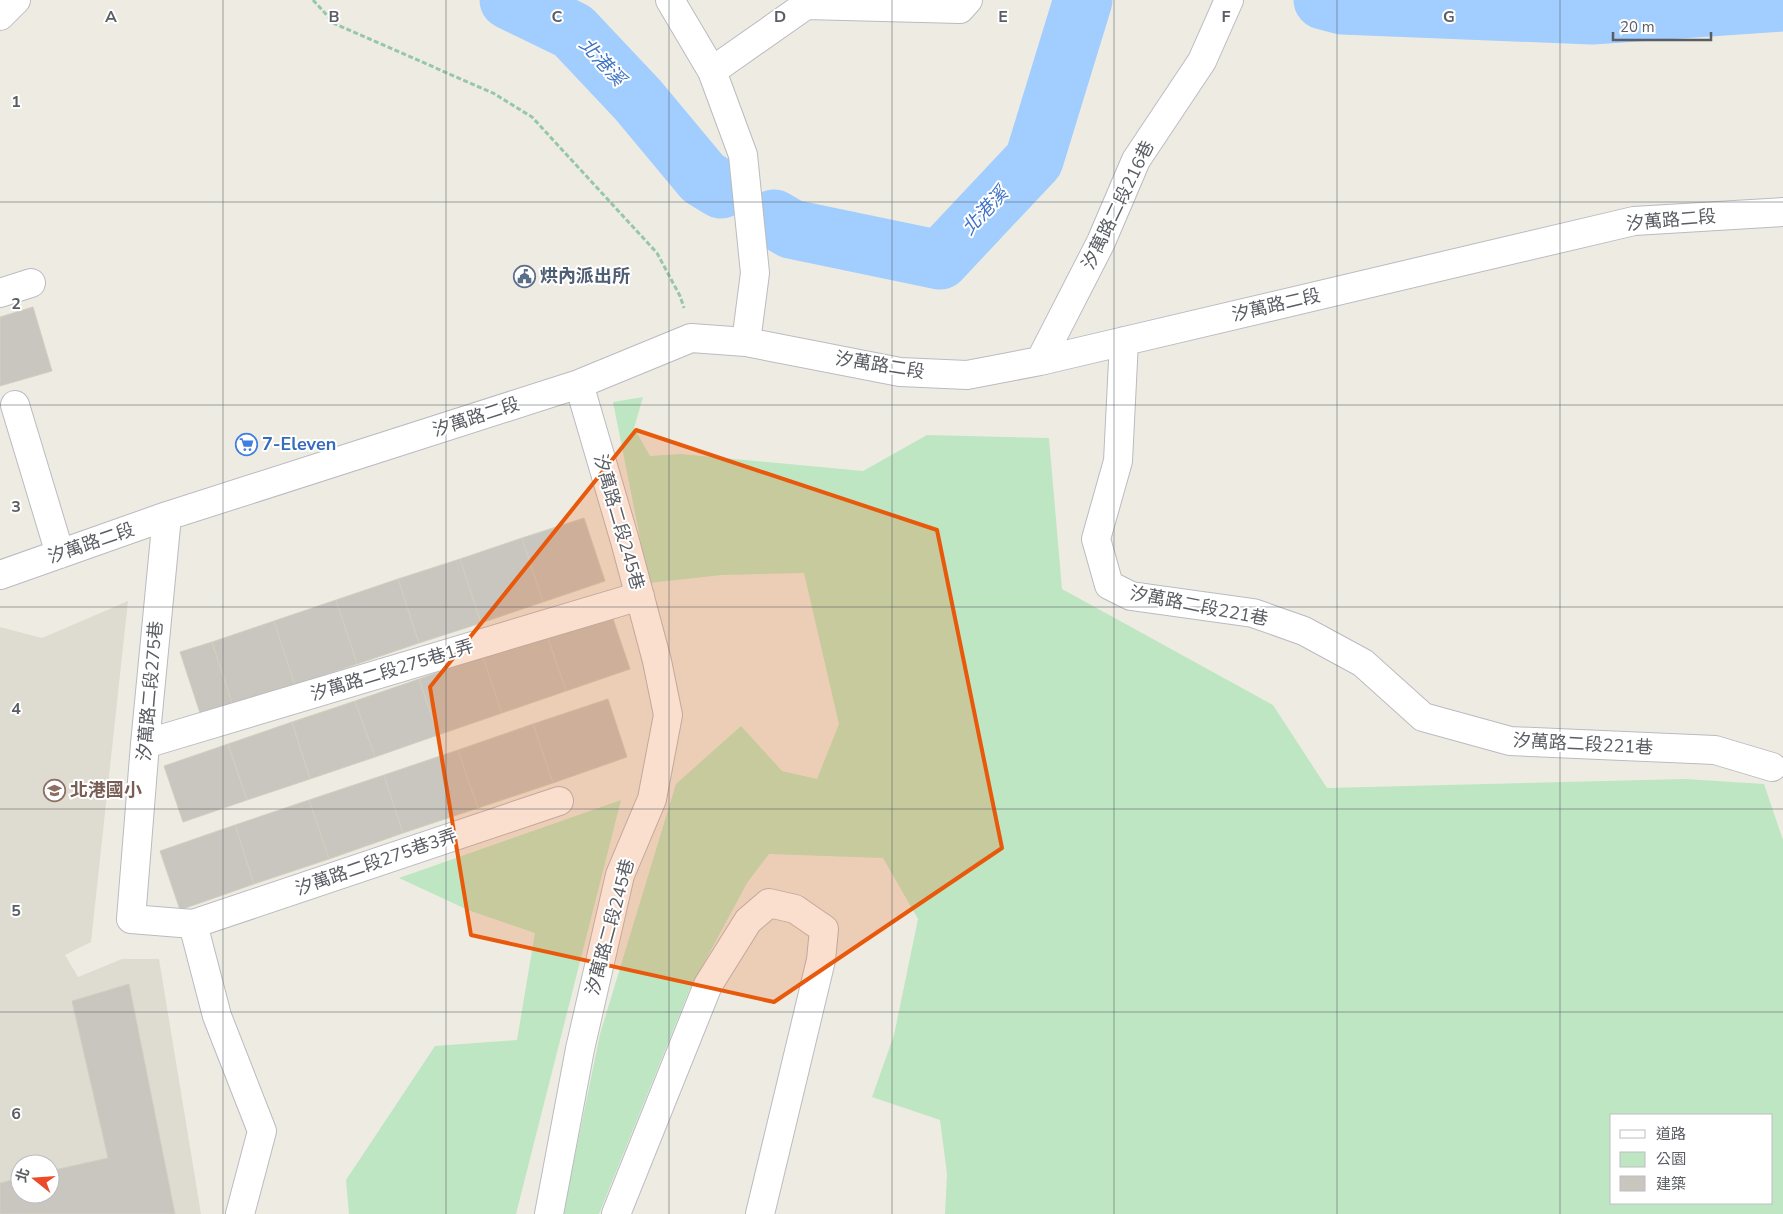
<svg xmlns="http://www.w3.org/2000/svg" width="1783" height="1214" font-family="'Nunito Sans','Noto Sans TC',sans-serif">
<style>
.education{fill:#dedbd0;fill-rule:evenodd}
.green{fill:#bee6c2;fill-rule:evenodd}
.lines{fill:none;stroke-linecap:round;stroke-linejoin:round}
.river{stroke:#a1cdff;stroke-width:59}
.building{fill:#c8c6bf;stroke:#d2cec0}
.minor-casing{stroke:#babbc1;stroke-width:30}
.path{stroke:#96c7a9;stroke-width:3;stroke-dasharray:5 2.5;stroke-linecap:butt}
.minor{stroke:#fff;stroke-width:28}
.marked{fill:#e8590c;fill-opacity:0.2;stroke:#e8590c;stroke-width:4;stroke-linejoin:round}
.grid{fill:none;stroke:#5a5d63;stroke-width:1;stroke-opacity:0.55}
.labels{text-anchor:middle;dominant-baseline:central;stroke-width:4;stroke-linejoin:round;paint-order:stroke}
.street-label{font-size:18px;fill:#5a5d63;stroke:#fff}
.service-label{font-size:18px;font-weight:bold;fill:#4e5e75;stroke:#fff;text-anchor:start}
.shop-label{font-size:18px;font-weight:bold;fill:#366cbe;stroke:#fff;text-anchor:start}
.education-label{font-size:18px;font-weight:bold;fill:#785e54;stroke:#fff;text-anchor:start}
.water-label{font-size:19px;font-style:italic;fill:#4174c5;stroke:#fff}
.grid-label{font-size:16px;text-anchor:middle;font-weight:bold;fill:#5a5d63;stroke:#fff;stroke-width:4;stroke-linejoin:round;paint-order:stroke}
</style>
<rect width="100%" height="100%" fill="#eeece2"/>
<path class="education" d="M128,601L91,942L65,955L78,977L122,959H159L201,1214H0V627L42,638ZM20,1164H50V1194H20Z"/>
<path class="green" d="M643,397L634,428L650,456L681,454L863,471L927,435L1049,438L1062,589L1273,705L1327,788L1685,779L1764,784L1783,840V1214H945L947,1174L940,1120L872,1097L894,1035L918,919L883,858L769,854L747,883L689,991L599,1214H563L600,1034L676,784L741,726L782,771L817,779L839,724L804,573L722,575L649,583L613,402ZM1612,1115H1772V1203H1612Z
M621,800L516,1214H349L346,1180L435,1046L517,1040L535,933L468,910L399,878Z"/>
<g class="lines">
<path class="river" d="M509,0L573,31L638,100L703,178L721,189
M1323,0L1342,5L1592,15L1783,2
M774,219L791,229L940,260L1034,160L1083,0"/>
</g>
<path class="building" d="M33,307L52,371L0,386V317Z
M584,518L605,581L543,602L522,538Z
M522,538L543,602L481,623L460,559Z
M460,559L481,623L419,643L398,579Z
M398,579L419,643L357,664L336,600Z
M336,600L357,664L295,685L274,621Z
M611,613L630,669L566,691L547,635Z
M274,621L295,685L233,706L212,642Z
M547,635L566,691L502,713L483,657Z
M212,642L233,706L201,716L180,652Z
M483,657L502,713L438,735L419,679Z
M419,679L438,735L375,757L355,701Z
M608,699L627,757L553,783L533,724Z
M355,701L375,757L310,779L292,722Z
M292,722L310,779L247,800L228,744Z
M533,724L553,783L478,808L458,750Z
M228,744L247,800L183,822L164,766Z
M458,750L478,808L403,833L384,775Z
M384,775L403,833L329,859L309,800Z
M309,800L329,859L254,884L235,825Z
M235,825L254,884L180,910L160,851Z
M129,984L175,1214H0V1183L20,1178V1194H50V1171L108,1158L72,1001Z"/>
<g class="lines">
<defs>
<path id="minor" d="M670,0L712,71L743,155L755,273L746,342
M0,16L16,0
M712,71L806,5L960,9L968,0
M0,293L31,283
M1124,341L1118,461L1096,539L1109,585L1131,596L1253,613L1304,631L1363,663L1423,717L1510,741L1715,750L1772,767
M1040,361L1101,242L1136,160L1202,61L1229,0
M15,405L60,554
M167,516L145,744L131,919L193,924L217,1016L262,1131L240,1214
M0,575L167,516L579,384L691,338L746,342L900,372L967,375L1040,361L1634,221L1783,212
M145,744L640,596
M193,924L559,801
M549,1214L580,1049L620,875L652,799L668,715L657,661L625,541L579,384
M616,1214L708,985L748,921L769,903L795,909L824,929L821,960L760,1214"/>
</defs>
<use href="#minor" class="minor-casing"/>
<path class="path" d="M313,0L335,24L493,93L532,117L657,253L680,296L684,308"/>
<use href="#minor" class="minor"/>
</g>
<path class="marked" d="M636,430L937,530L1002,848L774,1002L471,935L430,687Z"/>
<path class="grid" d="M223,0V1214M446,0V1214M669,0V1214M892,0V1214M1114,0V1214M1337,0V1214M1560,0V1214M0,202H1783M0,405H1783M0,607H1783M0,809H1783M0,1012H1783"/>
<defs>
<symbol id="civic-ring" viewBox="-11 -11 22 22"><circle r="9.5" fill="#fff" stroke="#5c6f8a" stroke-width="1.5"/><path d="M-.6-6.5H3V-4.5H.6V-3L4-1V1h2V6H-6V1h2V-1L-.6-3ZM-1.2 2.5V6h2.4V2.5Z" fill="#5c6f8a"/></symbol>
<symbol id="supermarket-ring" viewBox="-11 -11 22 22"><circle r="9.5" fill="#fff" stroke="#3f7fe0" stroke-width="1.5"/><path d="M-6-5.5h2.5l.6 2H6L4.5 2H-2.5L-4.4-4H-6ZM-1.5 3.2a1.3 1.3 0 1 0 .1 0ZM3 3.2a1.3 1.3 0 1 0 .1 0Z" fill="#3f7fe0"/></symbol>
<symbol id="school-ring" viewBox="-11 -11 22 22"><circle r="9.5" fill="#fff" stroke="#8d6e63" stroke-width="1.5"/><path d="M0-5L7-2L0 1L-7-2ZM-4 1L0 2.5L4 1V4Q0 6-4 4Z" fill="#8d6e63"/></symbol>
</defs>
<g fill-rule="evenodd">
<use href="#civic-ring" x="512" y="264" width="25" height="25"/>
<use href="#supermarket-ring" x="234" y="432" width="25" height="25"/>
<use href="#school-ring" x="42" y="778" width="25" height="25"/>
</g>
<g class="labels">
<g class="street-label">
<text transform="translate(1118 205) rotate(-64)">汐萬路二段216巷</text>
<text transform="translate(1671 220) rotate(-5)">汐萬路二段</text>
<text transform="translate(1276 305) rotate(-13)">汐萬路二段</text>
<text transform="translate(880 365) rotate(9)">汐萬路二段</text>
<text transform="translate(476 417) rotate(-18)">汐萬路二段</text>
<text transform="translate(619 522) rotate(74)">汐萬路二段245巷</text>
<text transform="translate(91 543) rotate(-19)">汐萬路二段</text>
<text transform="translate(1199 606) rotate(11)">汐萬路二段221巷</text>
<text transform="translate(392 670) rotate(-17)">汐萬路二段275巷1弄</text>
<text transform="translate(150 691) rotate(-85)">汐萬路二段275巷</text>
<text transform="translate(1583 744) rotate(3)">汐萬路二段221巷</text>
<text transform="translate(376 862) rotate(-19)">汐萬路二段275巷3弄</text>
<text transform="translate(610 927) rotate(-75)">汐萬路二段245巷</text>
</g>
<g class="service-label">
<text x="540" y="276">烘內派出所</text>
</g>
<g class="shop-label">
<text x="262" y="444">7-Eleven</text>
</g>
<g class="education-label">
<text x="70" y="790">北港國小</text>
</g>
<g class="water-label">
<text transform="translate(602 62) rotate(47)">北港溪</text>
<text transform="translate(985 211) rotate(-47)">北港溪</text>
</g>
</g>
<g class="grid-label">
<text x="111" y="22">A</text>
<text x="334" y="22">B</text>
<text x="557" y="22">C</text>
<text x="780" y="22">D</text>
<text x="1003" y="22">E</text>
<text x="1226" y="22">F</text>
<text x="1449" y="22">G</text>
<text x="16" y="107">1</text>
<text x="16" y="309">2</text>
<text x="16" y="512">3</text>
<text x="16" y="714">4</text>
<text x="16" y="916">5</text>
<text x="16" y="1119">6</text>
</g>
<rect x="1610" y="1114" width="162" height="90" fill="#ffffff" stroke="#bdbec1"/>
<rect x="1620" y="1130" width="25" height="8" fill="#ffffff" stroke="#bdbec1"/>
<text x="1656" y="1139" font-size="15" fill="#5a5d63">道路</text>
<rect x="1620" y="1152" width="25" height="15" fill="#bee6c2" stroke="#bdbec1"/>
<text x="1656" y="1164" font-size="15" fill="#5a5d63">公園</text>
<rect x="1620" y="1176" width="25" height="15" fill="#c8c6bf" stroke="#bdbec1"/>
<text x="1656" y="1189" font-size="15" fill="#5a5d63">建築</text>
<g transform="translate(35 1179) rotate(287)"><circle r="24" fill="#ffffff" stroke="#bdbec1"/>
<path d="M0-4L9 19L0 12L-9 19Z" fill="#ec4b29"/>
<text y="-8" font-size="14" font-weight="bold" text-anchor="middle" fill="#5a5d63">北</text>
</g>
<path d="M1613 32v8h98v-8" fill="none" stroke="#5a5d63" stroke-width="2.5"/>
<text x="1620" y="32" font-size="15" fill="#5a5d63" stroke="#ffffff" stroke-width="4" paint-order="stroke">20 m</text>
</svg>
